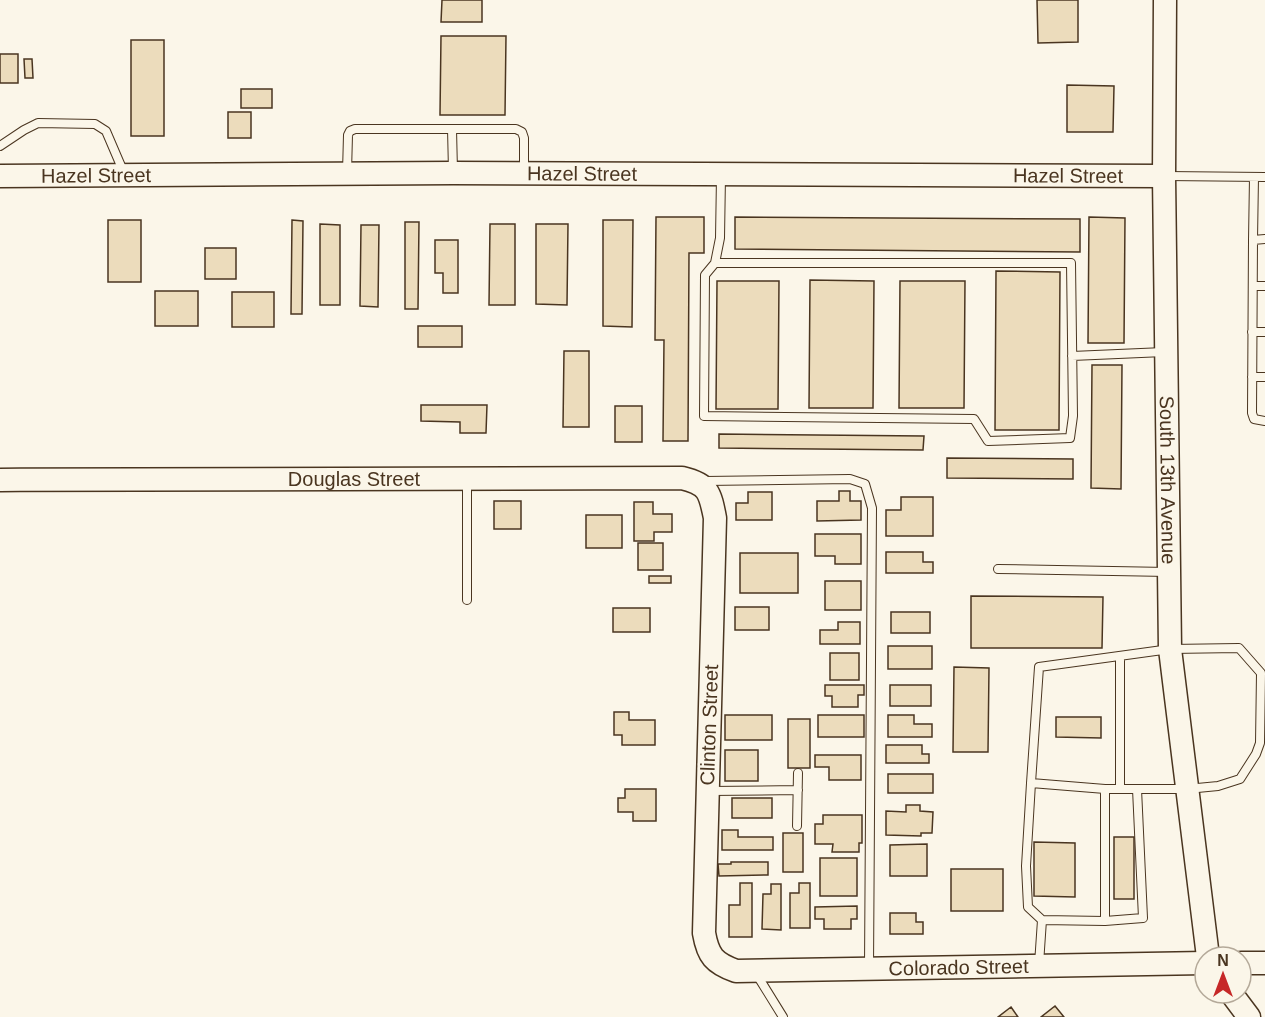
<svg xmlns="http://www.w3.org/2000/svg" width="1265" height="1017" font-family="Helvetica,sans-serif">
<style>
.building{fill:#ecdcbc;stroke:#4a3520;stroke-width:1.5}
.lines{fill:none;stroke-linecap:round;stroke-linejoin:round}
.lane-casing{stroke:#4a3520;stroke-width:10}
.secondary-casing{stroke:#4a3520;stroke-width:25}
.lane{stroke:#fbf6e9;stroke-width:8}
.secondary{stroke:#fbf6e9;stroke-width:22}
.labels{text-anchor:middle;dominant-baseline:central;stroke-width:4.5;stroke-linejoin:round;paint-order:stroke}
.street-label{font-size:20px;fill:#4a3520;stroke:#fbf6e9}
</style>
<rect width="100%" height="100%" fill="#fbf6e9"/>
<path class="building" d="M442,0H482V22H441Z
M1037,0H1078V42L1038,43Z
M441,36H506L505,115H440Z
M131,40H164V136H131Z
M0,54H18V83H0Z
M24,59H32L33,78H25Z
M1067,85L1114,86L1113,132H1067Z
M241,89H272V108H241Z
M228,112H251V138H228Z
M656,217H704V253H689L688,441H663L664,340H655Z
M735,217L1080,219V252L735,249Z
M1089,217L1125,218L1124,343H1088Z
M108,220H141V282H108Z
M292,220L303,221L302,314H291Z
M603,220H633L632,327L603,326Z
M405,222H419L418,309H405Z
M320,224L340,225V305H320Z
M490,224H515V305H489Z
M536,224H568L567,305L536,304Z
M361,225H379L378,307L360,306Z
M435,240H458V293H443V273H435Z
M205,248H236V279H205Z
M996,271L1060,272L1059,430H995Z
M810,280L874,281L873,408H809Z
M717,281H779L778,409H716Z
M900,281H965L964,408H899Z
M155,291H198V326H155Z
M232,292H274V327H232Z
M418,326H462V347H418Z
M564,351H589V427H563Z
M1092,365H1122L1121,489L1091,488Z
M421,405H487L486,433H460V422L421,421Z
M615,406H642V442H615Z
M719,434L924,436L923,450L719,448Z
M947,458L1073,459V479L947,478Z
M839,491H850V501H861V520L817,521V501H839Z
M748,492H772V520H736V503H748Z
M901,497H933V536H886V510H901Z
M494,501H521V529H494Z
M634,502H653V514H672V532H654V541H634Z
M586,515H622V548H586Z
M815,534H861V564H835V556H815Z
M638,543H663V570H638Z
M886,552H923V562H933V573H886Z
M740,553H798V593H740Z
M649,576H671V583H649Z
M825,581H861V610H825Z
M971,596L1103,597L1102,648H971Z
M735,607H769V630H735Z
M613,608H650V632H613Z
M891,612H930V633H891Z
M838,622H860V644H820V630H838Z
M888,646H932V669H888Z
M830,653H859V680H830Z
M954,667L989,668L988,752H953Z
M825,685H864V695H858V707H832V696H825Z
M890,685H931V706H890Z
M614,712H629V720H655V745H622V735H614Z
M725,715H772V740H725Z
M818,715H864V737H818Z
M888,715H914V724H932V737H888Z
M1056,717H1101V738L1056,737Z
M788,719H810V768H788Z
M886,745H922V754H929V763H886Z
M725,750H758V781H725Z
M815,755H861V780H829V767H815Z
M888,774H933V793H888Z
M625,789H656V821H633V812H618V798H625Z
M732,798H772V818H732Z
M906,805H920V811L933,812L932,833H921V836L886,835V811L906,812Z
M823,815H862V843H859V852H832L833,844H815V824H823Z
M722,830H738V837H773V850H722Z
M783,833H803V872H783Z
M1114,837H1134V899H1114Z
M1034,842L1075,843V897L1034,896Z
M927,844V876H890V845Z
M820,858H857V896H820Z
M731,862H768V875L719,876L718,864H731Z
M951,869H1003V911H951Z
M740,883H752V937H729V905H740Z
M799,883H810V928H790V893H799Z
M771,884H781V930L762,929L763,894H771Z
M857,906V919H851V929H824V919H815V907Z
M890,913H916V922H923V934H890Z
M1055,1006L1064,1017H1041Z
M1011,1007L1018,1017H998Z"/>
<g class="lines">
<defs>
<path id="lane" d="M452,129H516L522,132L524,138V171
M0,146L24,130L38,123L95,124L106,131L124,173
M347,172L348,135L350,131L355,129H452L453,171
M1166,176L1265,177
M1254,177L1253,240L1265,239
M1253,240L1252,413L1254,419L1265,421
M715,263H1071L1073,416L1070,438L988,441L974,419L704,416L705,275L715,263L720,238L721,176
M1253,286H1265
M1252,332H1265
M1072,356L1164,352
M1252,377H1265
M705,481L850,479L865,484L872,508L869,967
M998,569L1168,572
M467,600V481
M1120,656V789
M1031,783L1039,667L1170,649L1239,648L1261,673L1260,743L1256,754L1240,779L1218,786L1187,789H1105V921L1042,920L1039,964
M709,791L798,790
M797,826L798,773
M1042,920L1028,907L1026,866L1031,783L1105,789
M1105,921L1143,918L1137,789
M757,975L783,1017"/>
<g id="secondary">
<path id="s1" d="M1165,0L1164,176L1170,649L1208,957"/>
<path id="s2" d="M0,176L453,173L1164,176"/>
<path id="s3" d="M0,480C227,478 454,480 682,478C708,484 710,492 715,518L704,933C708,956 714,963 736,971L1205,963"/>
<path d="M1241,963H1265"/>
<path d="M1231,993L1249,1017"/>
</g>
</defs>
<use href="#lane" class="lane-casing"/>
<use href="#secondary" class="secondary-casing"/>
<use href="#lane" class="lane"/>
<use href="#secondary" class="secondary"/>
</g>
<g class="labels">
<g class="street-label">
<text stroke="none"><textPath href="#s2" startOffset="582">Hazel Street</textPath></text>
<text stroke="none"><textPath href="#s2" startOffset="96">Hazel Street</textPath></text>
<text stroke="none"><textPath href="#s2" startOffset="1068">Hazel Street</textPath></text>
<text stroke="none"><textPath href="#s3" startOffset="354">Douglas Street</textPath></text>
<text stroke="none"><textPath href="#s1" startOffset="480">South 13th Avenue</textPath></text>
<text transform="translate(709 725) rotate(-88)">Clinton Street</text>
<text stroke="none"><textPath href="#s3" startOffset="1430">Colorado Street</textPath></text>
</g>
</g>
<g transform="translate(1223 975)"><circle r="28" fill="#fbf6e9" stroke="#b4a999" stroke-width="1.5"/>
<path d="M0-4.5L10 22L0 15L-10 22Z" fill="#c62828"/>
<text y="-9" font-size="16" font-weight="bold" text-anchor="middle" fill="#4a3520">N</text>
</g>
</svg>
